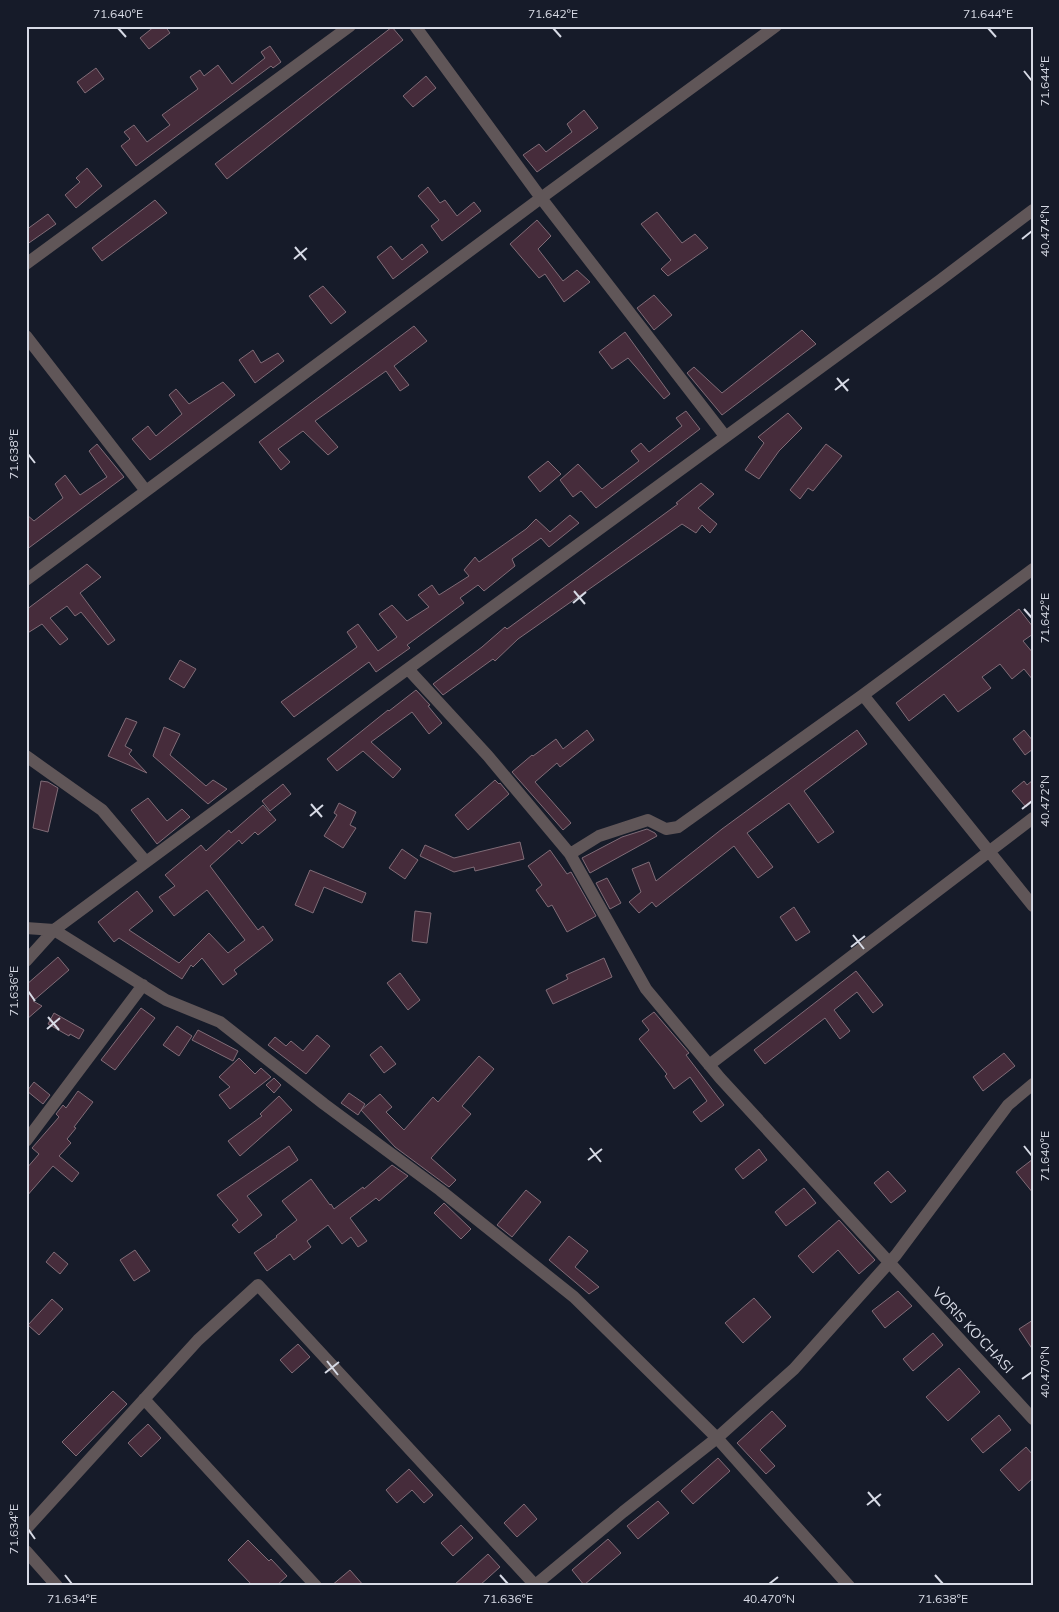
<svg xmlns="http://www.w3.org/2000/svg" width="1059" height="1612" font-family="Mulish,sans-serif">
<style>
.building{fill:#462c3b;stroke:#806c77}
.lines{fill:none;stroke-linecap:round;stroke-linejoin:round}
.minor{stroke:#605658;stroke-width:12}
.ticks{fill:none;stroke:#d7dae5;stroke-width:2}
.labels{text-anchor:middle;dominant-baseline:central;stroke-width:4.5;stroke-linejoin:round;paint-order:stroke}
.street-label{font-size:14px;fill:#d7dae5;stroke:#161b29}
.neatline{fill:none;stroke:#d7dae5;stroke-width:2}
.ticks-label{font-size:12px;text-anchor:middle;fill:#d7dae5}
</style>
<rect width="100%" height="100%" fill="#161b29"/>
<path class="building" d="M155,26H165L170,33L149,49L140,38Z
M392,27L403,40L227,179L215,164Z
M270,46L281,62L273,68L271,66L136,166L121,146L130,139L124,132L134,125L147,142L170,125L162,115L198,89L190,77L200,70L204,76L218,65L232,84L265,58L261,52Z
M96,68L104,79L85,93L77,82Z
M426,76L436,88L413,107L403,96Z
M584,110L598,128L537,172L523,155L539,144L546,152L572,132L567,124Z
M87,168L102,186L76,208L65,195L80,182L76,178Z
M428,187L440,203L445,200L457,216L474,202L481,211L442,241L431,226L439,220L418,196Z
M155,200L167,213L102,261L92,248Z
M657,212L682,243L695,234L708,248L668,276L661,269L671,260L641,224Z
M48,214L56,224L26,245V230Z
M537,220L551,236L538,249L563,281L577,270L590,282L564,302L545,274L539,278L510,244Z
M422,244L428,252L393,279L377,257L391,246L402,260Z
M323,286L346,312L331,324L309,296Z
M654,295L672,315L654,330L637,308Z
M414,326L427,341L394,366L409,385L400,391L386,371L315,421L338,447L328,455L303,431L278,449L290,462L281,470L259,442Z
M802,330L816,344L722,415L687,373L694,367L722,393Z
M625,332L670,394L664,399L628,358L612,369L599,352Z
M253,350L261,363L278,353L284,361L255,383L239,360Z
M223,382L235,395L150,460L132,439L148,426L156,436L182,414L169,395L176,389L189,404Z
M686,411L700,429L596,508L581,491L573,497L560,480L578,464L602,489L639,461L631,451L641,443L649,452L682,426L676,418Z
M788,413L802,428L779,451L759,479L745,470L764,443L758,437Z
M97,444L124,477L26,550V514L34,521L63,498L55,484L65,475L80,495L107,477L89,451Z
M826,444L842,456L813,491L808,488L800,499L790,490Z
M548,461L561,474L540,492L528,477Z
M701,483L714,494L698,508L717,524L710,533L702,525L696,533L682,524L518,639L495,661L493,659L443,695L433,684L482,647L505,627L507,629L678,504L676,503Z
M570,515L579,523L549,547L541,538L512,559L515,566L484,591L478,585L460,598L464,603L407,645L410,648L376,672L369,662L294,717L281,702L357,647L347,632L358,624L378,651L397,637L379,614L392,605L407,621L429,607L418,595L432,585L439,595L469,576L464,570L475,557L479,562L526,529L536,519L550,532Z
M87,564L101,577L80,593L115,640L108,645L81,612L75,616L67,606L50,618L68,639L60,645L42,624L26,634V610Z
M1019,609L1033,627V634L1023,641L1033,653V680L1024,669L1012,679L1000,664L982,677L991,688L958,712L944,694L909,721L896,703Z
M180,660L196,669L184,688L169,679Z
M416,690L430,705L428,706L442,723L429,734L412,712L371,742L401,769L393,778L363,751L337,771L327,759L388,710L389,711Z
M126,718L137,722L125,746L132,750L129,754L147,773L108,756Z
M164,727L180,734L170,755L206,786L213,780L227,789L208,804L153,756Z
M587,730L594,740L560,767L557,763L535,782L571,823L563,830L512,772L532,755L533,756L556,739L563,749Z
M857,730L867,744L804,791L834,832L818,843L789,803L747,833L773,867L758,878L734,846L656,907L652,902L639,913L629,902L641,892L632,869L649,862L656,881L722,829Z
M1024,730L1033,741V749L1025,755L1013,739Z
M495,780L499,784L500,783L509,794L468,830L455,815Z
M1033,780V801L1026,807L1012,791L1024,781L1027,785Z
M41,781L48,782L58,788L48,832L33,828Z
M283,784L291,794L270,811L262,801Z
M148,798L167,821L182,809L190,817L157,844L131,810Z
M339,803L356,812L350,825L356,828L343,848L324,836L337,815L334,813Z
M263,805L276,820L258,835L255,832L242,844L239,840L210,866L258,930L263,926L273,940L234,970L237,974L223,985L202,958L193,967L191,965L182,979L119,938L114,942L98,922L137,891L153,911L129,930L179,963L209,933L228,953L245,940L207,890L174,916L159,897L175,886L165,875L201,845L206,851L229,830L231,833Z
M647,829L655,833L657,836L590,873L582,858L622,837Z
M520,842L524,859L475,871L474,867L454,872L420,856L425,845L454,858Z
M402,849L418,860L405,879L389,868Z
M550,850L567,874L571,872L596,916L567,932L552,905L548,907L536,890L542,885L528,866Z
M310,870L366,893L362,903L324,887L313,913L295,905Z
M607,878L621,903L610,909L596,883Z
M794,907L810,932L796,941L780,917Z
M415,911L431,913L427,943L412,941Z
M58,957L69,970L33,1001L42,1006L26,1020V985Z
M604,958L612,977L553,1004L546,990L568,979L566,975Z
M856,971L883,1005L873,1013L857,992L834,1010L850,1031L840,1039L825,1018L765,1064L754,1050Z
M400,973L420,1000L408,1010L387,983Z
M141,1008L155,1018L115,1070L101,1060Z
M654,1012L689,1053L686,1055L724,1105L701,1122L693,1112L707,1101L690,1077L674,1089L665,1076L667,1074L639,1039L649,1030L642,1021Z
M54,1013L84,1030L79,1039L70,1034L69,1036L48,1024Z
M177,1026L192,1036L179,1056L163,1045Z
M198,1030L238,1051L233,1061L192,1040Z
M317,1035L330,1046L306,1074L268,1045L275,1037L286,1046L291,1041L303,1051Z
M381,1046L396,1064L384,1073L370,1055Z
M1004,1053L1015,1066L983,1091L973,1077Z
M479,1056L494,1069L462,1106L471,1114L431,1158L456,1180L449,1187L395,1147L361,1110L380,1094L392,1107L386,1112L404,1130L433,1097L438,1102Z
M239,1058L255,1074L261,1068L271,1077L230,1109L219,1095L230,1087L219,1077Z
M274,1078L281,1085L274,1093L266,1085Z
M34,1082L50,1095L43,1104L27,1091Z
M78,1091L93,1102L74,1127L76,1128L67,1139L71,1143L59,1156L79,1173L72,1182L53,1166L26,1197V1169L39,1154L32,1148L59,1117L56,1114L63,1105L66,1108Z
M349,1093L365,1104L358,1115L341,1103Z
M279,1096L292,1110L240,1156L228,1141L262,1116L260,1114Z
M289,1146L298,1160L247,1196L262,1215L239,1233L232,1225L238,1220L217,1195Z
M759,1149L767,1160L743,1179L735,1169Z
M1033,1159V1193L1016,1172Z
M392,1165L408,1176L379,1201L376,1198L350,1218L367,1241L358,1247L351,1237L342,1244L328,1225L307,1241L311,1247L294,1260L290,1254L267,1271L254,1253L277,1237L276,1236L297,1220L282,1201L311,1179L330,1205L331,1204L334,1209L363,1187L364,1189Z
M888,1171L906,1191L891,1203L874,1183Z
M804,1188L816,1203L786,1226L775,1212Z
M526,1190L541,1202L512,1237L497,1225Z
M444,1203L471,1229L461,1239L434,1213Z
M839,1220L875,1260L859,1274L838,1250L813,1273L798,1256Z
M569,1236L588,1251L575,1267L599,1287L589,1294L549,1260Z
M135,1250L150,1271L134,1281L120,1260Z
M54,1252L68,1264L60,1274L46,1262Z
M898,1291L912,1306L885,1328L872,1311Z
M754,1298L771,1317L743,1343L725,1323Z
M52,1299L63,1309L39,1335L28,1325Z
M1033,1320V1350L1019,1329Z
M933,1333L943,1345L913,1371L903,1359Z
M298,1344L310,1357L292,1373L280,1360Z
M959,1368L980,1392L948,1421L926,1397Z
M113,1391L127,1404L76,1456L62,1442Z
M772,1411L786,1426L760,1450L775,1466L766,1474L737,1443Z
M999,1415L1011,1430L983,1453L971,1439Z
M148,1424L161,1438L141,1457L128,1443Z
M1026,1447L1033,1455V1478L1019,1491L1000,1470Z
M718,1458L730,1471L693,1504L681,1491Z
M409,1469L433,1495L424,1503L412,1490L397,1503L386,1490Z
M658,1501L669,1513L638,1539L627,1526Z
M524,1504L537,1519L517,1537L504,1523Z
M461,1525L473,1538L453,1556L441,1543Z
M608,1539L621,1553L584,1585L572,1570Z
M248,1540L269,1561L271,1559L287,1576L276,1586H253L228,1560Z
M488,1554L500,1567L479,1586H453Z
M350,1570L364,1586H331Z"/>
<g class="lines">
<path class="minor" d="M415,26L541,198L725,436
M26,264L350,26
M26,336L146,491
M26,580L541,198L776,26
M408,669L488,756L570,854L646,989L720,1078L1033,1419
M863,695L1033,906
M26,756L102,810L146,862
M570,854L599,836L648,820L666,829L678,827L863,695L1033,569
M26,928L54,930L357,706L939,281L1033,210
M26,961L54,930L166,1000L220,1022L324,1104L440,1190L574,1297L717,1438L849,1586
M709,1065L1033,818
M26,1141L143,985
M144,1399L316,1586
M26,1529L198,1340L258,1285L535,1585
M26,1551L57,1586
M534,1586L623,1512L717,1438L794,1369L896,1255L1008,1105L1033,1084"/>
</g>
<path class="ticks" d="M118,28L126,37M553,28L561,37M988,28L996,37M1024,71L1032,81M1022,239L1032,231M295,247L306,260M294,259L307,248M837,378L848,391M835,390L849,379M28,454L35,463M574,591L585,604M573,603L586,592M1024,609L1032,618M311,804L322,817M1022,809L1032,801M310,816L323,805M853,935L864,949M851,947L865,936M28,991L35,1001M48,1017L59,1030M47,1029L60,1018M1024,1146L1032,1156M590,1148L601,1162M588,1160L602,1149M327,1361L338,1375M325,1373L339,1362M1022,1379L1032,1372M868,1492L880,1506M867,1505L881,1494M28,1529L35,1539M65,1575L72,1584M500,1575L508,1584M935,1575L943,1584M769,1584L778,1577"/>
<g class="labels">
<g class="street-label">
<text transform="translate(973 1330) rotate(47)">VORIS KO'CHASI</text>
</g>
</g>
<rect width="1059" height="1612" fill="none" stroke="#161b29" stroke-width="55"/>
<rect x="28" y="28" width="1004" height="1556" class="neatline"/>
<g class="ticks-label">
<text x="118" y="18">71.640°E</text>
<text x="553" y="18">71.642°E</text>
<text x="988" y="18">71.644°E</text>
<text transform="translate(1045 81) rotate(-90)" y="4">71.644°E</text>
<text transform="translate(1045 231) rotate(-90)" y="4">40.474°N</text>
<text transform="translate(14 454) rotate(-90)" y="4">71.638°E</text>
<text transform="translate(1045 618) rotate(-90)" y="4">71.642°E</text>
<text transform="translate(1045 801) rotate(-90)" y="4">40.472°N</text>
<text transform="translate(14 991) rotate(-90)" y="4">71.636°E</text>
<text transform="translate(1045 1156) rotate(-90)" y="4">71.640°E</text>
<text transform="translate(1045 1372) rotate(-90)" y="4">40.470°N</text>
<text transform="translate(14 1529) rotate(-90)" y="4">71.634°E</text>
<text x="72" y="1603">71.634°E</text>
<text x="508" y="1603">71.636°E</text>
<text x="769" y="1603">40.470°N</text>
<text x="943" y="1603">71.638°E</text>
</g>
</svg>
